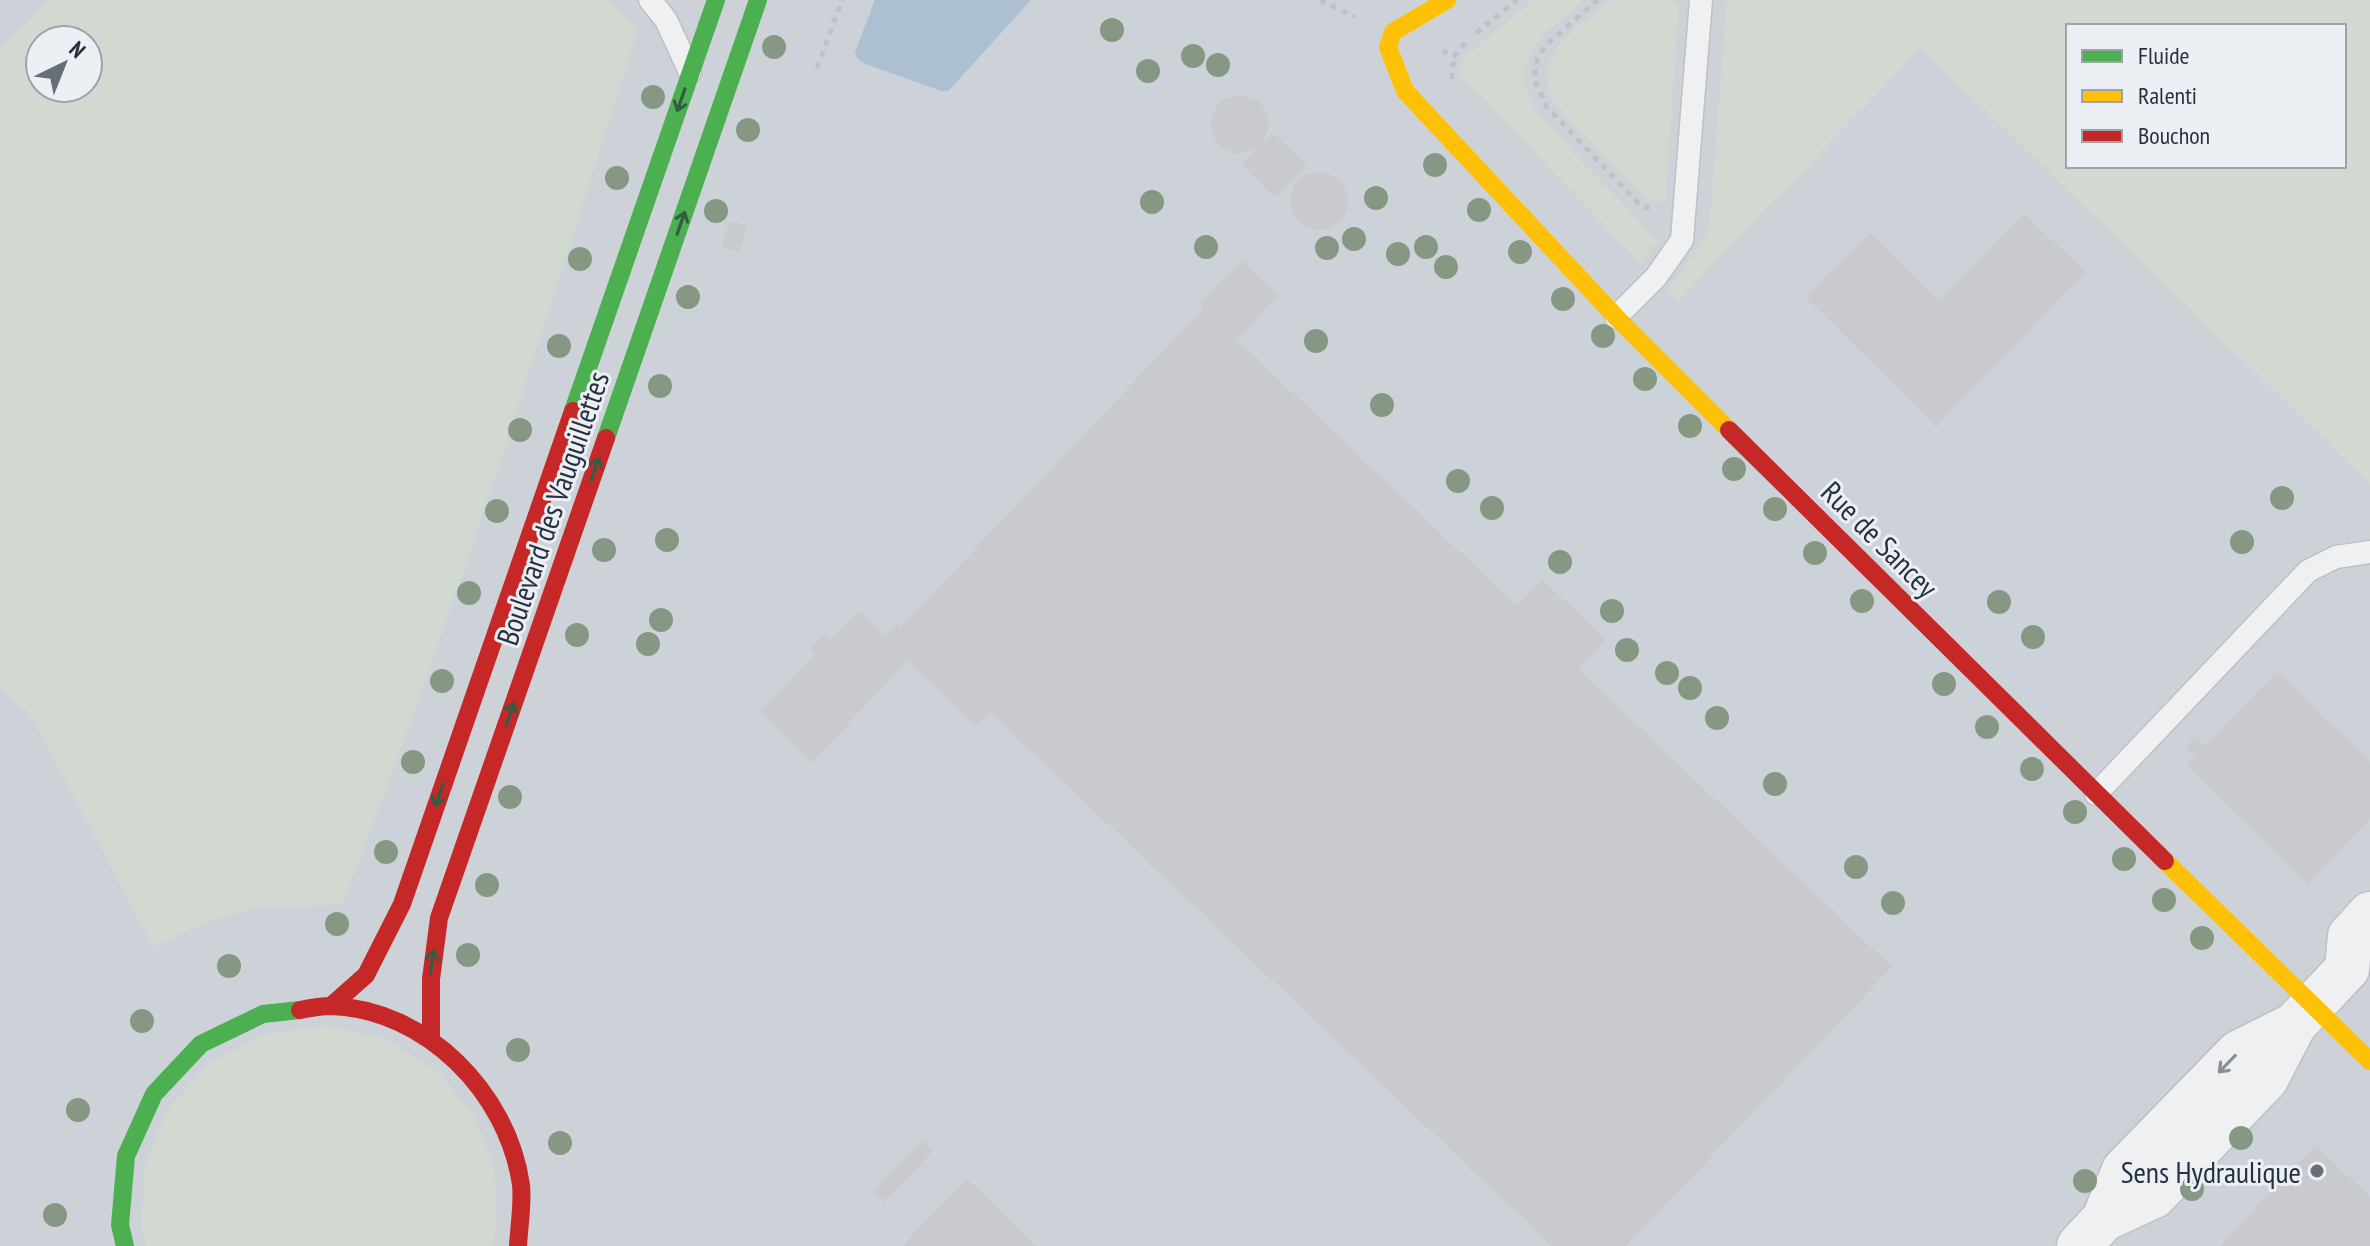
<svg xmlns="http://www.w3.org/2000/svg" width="2370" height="1246" font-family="'PT Sans Narrow',sans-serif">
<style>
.built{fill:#cdd2d9;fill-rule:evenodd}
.green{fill:#d1d9d0;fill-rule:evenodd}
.water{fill:#acc0d1}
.building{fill:#c8cacd}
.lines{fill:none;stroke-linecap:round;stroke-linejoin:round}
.lane-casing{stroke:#bec0c3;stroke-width:25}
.street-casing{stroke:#bec0c3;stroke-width:47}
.path{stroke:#bfc1c5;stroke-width:5;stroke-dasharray:6 6;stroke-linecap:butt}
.lane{stroke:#eff0f2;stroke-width:22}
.street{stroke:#eff0f2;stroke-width:44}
.fast{stroke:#4caf50;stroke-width:18}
.slow{stroke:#ffc107;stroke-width:18}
.jam{stroke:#c62828;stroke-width:18}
.tree{fill:#869883}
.oneway{stroke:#335c45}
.oneway2{stroke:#8a9098}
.poi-dot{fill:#676e79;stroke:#ecf0f5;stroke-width:3}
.labels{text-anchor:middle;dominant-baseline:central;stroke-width:6;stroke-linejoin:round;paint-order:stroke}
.street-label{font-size:30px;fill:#26303f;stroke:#ecf0f5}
.poi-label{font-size:30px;fill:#26303f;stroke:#ecf0f5;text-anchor:end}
</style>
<rect width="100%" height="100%" fill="#e0e2e5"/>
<path class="built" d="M0,0H2370V1246H0ZM2068,26H2344V166H2068ZM40,40H88V88H40Z"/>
<path class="green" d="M49,0H608L638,29C545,323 455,617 342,904L253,908L202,924L153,947L32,717L0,687V50ZM40,40H88V88H40Z
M1533,0H1584C1543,34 1502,59 1539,116L1658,241L1640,263L1460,74L1462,59Z
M1612,0H1667L1679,3L1665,201H1648L1554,103C1530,51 1578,28 1612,0Z
M1727,0H2370V484L1921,48L1678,301L1668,290L1709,231ZM2068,26H2344V166H2068Z
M325,1026L385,1039L438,1072L474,1115L494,1167L497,1224L492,1246H147L142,1229L144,1167L167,1110L209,1064L263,1035Z"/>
<path class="water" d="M875,0H1031L953,86L948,91H941L863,63L857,58L855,52Z"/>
<path class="building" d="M1241,95L1258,101L1267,112L1269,128L1263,143L1273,133L1307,166L1275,198L1241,165L1262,144L1251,151L1235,154L1224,149L1214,138L1210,125L1215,109L1223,100Z
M1290 201a29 29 0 1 1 58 0a29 29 0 1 1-58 0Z
M2024,213L2086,273L1936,426L1806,298L1870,233L1939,301Z
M729,221L747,226L740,252L722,247Z
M1242,261L1279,296L1237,340L1517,606L1542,579L1606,640L1578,669L1892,967L1626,1246H1552L990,712L977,727L908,661L812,762L760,712L815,654L810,648L824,634L830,640L859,610L885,635L896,624L900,628L1204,308L1200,304Z
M2277,671L2370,761V819L2308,884L2186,765L2195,756L2185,747L2195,737L2205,746Z
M923,1141L933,1151L883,1202L873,1191Z
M2315,1145L2370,1197V1246H2220Z
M967,1179L1036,1246H902Z"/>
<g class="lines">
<defs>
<path id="lane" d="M650,0L666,20L690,72
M1616,317L1656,277L1682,240L1701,0
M2096,794L2308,571L2336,557L2370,552"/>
<path id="street" d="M2104,1219L2124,1170L2238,1053L2294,1025
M2079,1246L2104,1219L2154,1196L2266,1079L2294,1025L2347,969L2350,936L2370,914"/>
</defs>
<use href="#lane" class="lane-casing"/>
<use href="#street" class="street-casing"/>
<path class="path" d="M1320,0L1355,17
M1598,0L1547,44L1539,55L1535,67V81L1546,106L1642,207L1655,208
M1476,33L1517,0
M1442,51L1454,56L1468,40
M817,68L842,0
M1452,79L1454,56"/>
<use href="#lane" class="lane"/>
<use href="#street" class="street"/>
<path class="fast" d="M573,411L716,0
M606,438L758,0
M125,1246L120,1225L126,1156L154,1094L201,1044L263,1014L300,1010"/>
<path class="slow" d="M1447,0L1393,32L1388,47L1405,91L1616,317L1729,430
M2165,861L2370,1061"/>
<path class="jam" d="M1729,430L2165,861
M331,1006L366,975L402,904L573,411
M300,1010C310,1008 321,1006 331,1006C426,1009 508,1093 521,1185C523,1204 519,1227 518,1246
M431,1040V979L439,918L606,438"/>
</g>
<g class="tree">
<circle cx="1112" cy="30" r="12"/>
<circle cx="774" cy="47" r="12"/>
<circle cx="1193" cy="56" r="12"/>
<circle cx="1218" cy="65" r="12"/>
<circle cx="1148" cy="71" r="12"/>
<circle cx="653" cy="97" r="12"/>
<circle cx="748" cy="130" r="12"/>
<circle cx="1435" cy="165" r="12"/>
<circle cx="617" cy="178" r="12"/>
<circle cx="1376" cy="198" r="12"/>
<circle cx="1152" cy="202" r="12"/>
<circle cx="1479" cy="210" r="12"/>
<circle cx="716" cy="211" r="12"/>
<circle cx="1354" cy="239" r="12"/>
<circle cx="1206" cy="247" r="12"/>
<circle cx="1426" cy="247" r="12"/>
<circle cx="1327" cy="248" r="12"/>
<circle cx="1520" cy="252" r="12"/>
<circle cx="1398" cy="254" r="12"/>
<circle cx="580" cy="259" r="12"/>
<circle cx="1446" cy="267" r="12"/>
<circle cx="688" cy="297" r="12"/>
<circle cx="1563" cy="299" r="12"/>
<circle cx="1603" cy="336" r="12"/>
<circle cx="1316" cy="341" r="12"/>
<circle cx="559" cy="346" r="12"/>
<circle cx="1645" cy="379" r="12"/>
<circle cx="660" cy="386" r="12"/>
<circle cx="1382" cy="405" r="12"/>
<circle cx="1690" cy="426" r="12"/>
<circle cx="520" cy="430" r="12"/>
<circle cx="1734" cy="469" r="12"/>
<circle cx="1458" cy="481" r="12"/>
<circle cx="2282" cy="498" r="12"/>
<circle cx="1492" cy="508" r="12"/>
<circle cx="1775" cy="509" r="12"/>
<circle cx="497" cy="511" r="12"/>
<circle cx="667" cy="540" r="12"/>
<circle cx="2242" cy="542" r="12"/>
<circle cx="604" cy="550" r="12"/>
<circle cx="1815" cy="553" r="12"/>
<circle cx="1560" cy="562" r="12"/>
<circle cx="469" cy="593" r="12"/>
<circle cx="1862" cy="601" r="12"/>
<circle cx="1999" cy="602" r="12"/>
<circle cx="1612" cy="611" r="12"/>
<circle cx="661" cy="620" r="12"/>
<circle cx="577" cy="635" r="12"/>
<circle cx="2033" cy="637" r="12"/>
<circle cx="648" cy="644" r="12"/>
<circle cx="1627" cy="650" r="12"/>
<circle cx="1667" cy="673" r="12"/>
<circle cx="442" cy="681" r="12"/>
<circle cx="1944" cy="684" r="12"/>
<circle cx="1690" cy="688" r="12"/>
<circle cx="1717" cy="718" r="12"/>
<circle cx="1987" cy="727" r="12"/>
<circle cx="413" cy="762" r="12"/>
<circle cx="2032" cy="769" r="12"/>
<circle cx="1775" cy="784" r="12"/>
<circle cx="510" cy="797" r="12"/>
<circle cx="2075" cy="812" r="12"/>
<circle cx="386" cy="852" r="12"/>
<circle cx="2124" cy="859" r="12"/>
<circle cx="1856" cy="867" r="12"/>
<circle cx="487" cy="885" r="12"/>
<circle cx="2164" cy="900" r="12"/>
<circle cx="1893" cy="903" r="12"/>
<circle cx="337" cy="924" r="12"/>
<circle cx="2202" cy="938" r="12"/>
<circle cx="468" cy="955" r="12"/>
<circle cx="229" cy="966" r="12"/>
<circle cx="142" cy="1021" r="12"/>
<circle cx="518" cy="1050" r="12"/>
<circle cx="78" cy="1110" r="12"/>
<circle cx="2241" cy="1138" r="12"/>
<circle cx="560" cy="1143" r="12"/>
<circle cx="2085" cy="1181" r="12"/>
<circle cx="2192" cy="1189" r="12"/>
<circle cx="55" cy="1215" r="12"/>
</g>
<defs><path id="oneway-shaft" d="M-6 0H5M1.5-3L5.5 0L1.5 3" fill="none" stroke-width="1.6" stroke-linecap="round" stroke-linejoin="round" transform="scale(2)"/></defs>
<g class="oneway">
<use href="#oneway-shaft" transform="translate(681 100) rotate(109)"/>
<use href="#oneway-shaft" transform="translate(681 223) rotate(-71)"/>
<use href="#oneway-shaft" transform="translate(595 469) rotate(-71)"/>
<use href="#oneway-shaft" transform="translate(510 714) rotate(-71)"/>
<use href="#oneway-shaft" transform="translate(439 795) rotate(109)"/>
<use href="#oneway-shaft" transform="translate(432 962) rotate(-83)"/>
</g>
<use class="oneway2" href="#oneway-shaft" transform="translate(2227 1064) rotate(134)"/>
<circle class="poi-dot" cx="2317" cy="1171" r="8"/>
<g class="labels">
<g class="street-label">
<text transform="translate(552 508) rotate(-71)">Boulevard des Vauguillettes</text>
<text transform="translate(1880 539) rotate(45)">Rue de Sancey</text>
</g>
<g class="poi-label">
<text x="2301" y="1171">Sens Hydraulique</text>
</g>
</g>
<rect x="2066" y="24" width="280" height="144" fill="#ecf0f5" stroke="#9da3ac" stroke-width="2"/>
<rect x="2082" y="50" width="40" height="12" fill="#4caf50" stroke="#9da3ac" stroke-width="2"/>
<text x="2138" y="64" font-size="24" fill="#26303f">Fluide</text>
<rect x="2082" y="90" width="40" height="12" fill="#ffc107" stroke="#9da3ac" stroke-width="2"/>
<text x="2138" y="104" font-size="24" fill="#26303f">Ralenti</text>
<rect x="2082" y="130" width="40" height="12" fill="#c62828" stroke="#9da3ac" stroke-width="2"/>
<text x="2138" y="144" font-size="24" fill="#26303f">Bouchon</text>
<g transform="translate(64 64) rotate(43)"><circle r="38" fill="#ecf0f5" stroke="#9da3ac" stroke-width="2"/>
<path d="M0-6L14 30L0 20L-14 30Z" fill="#676e79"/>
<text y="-12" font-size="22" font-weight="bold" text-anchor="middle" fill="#26303f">N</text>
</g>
</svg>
